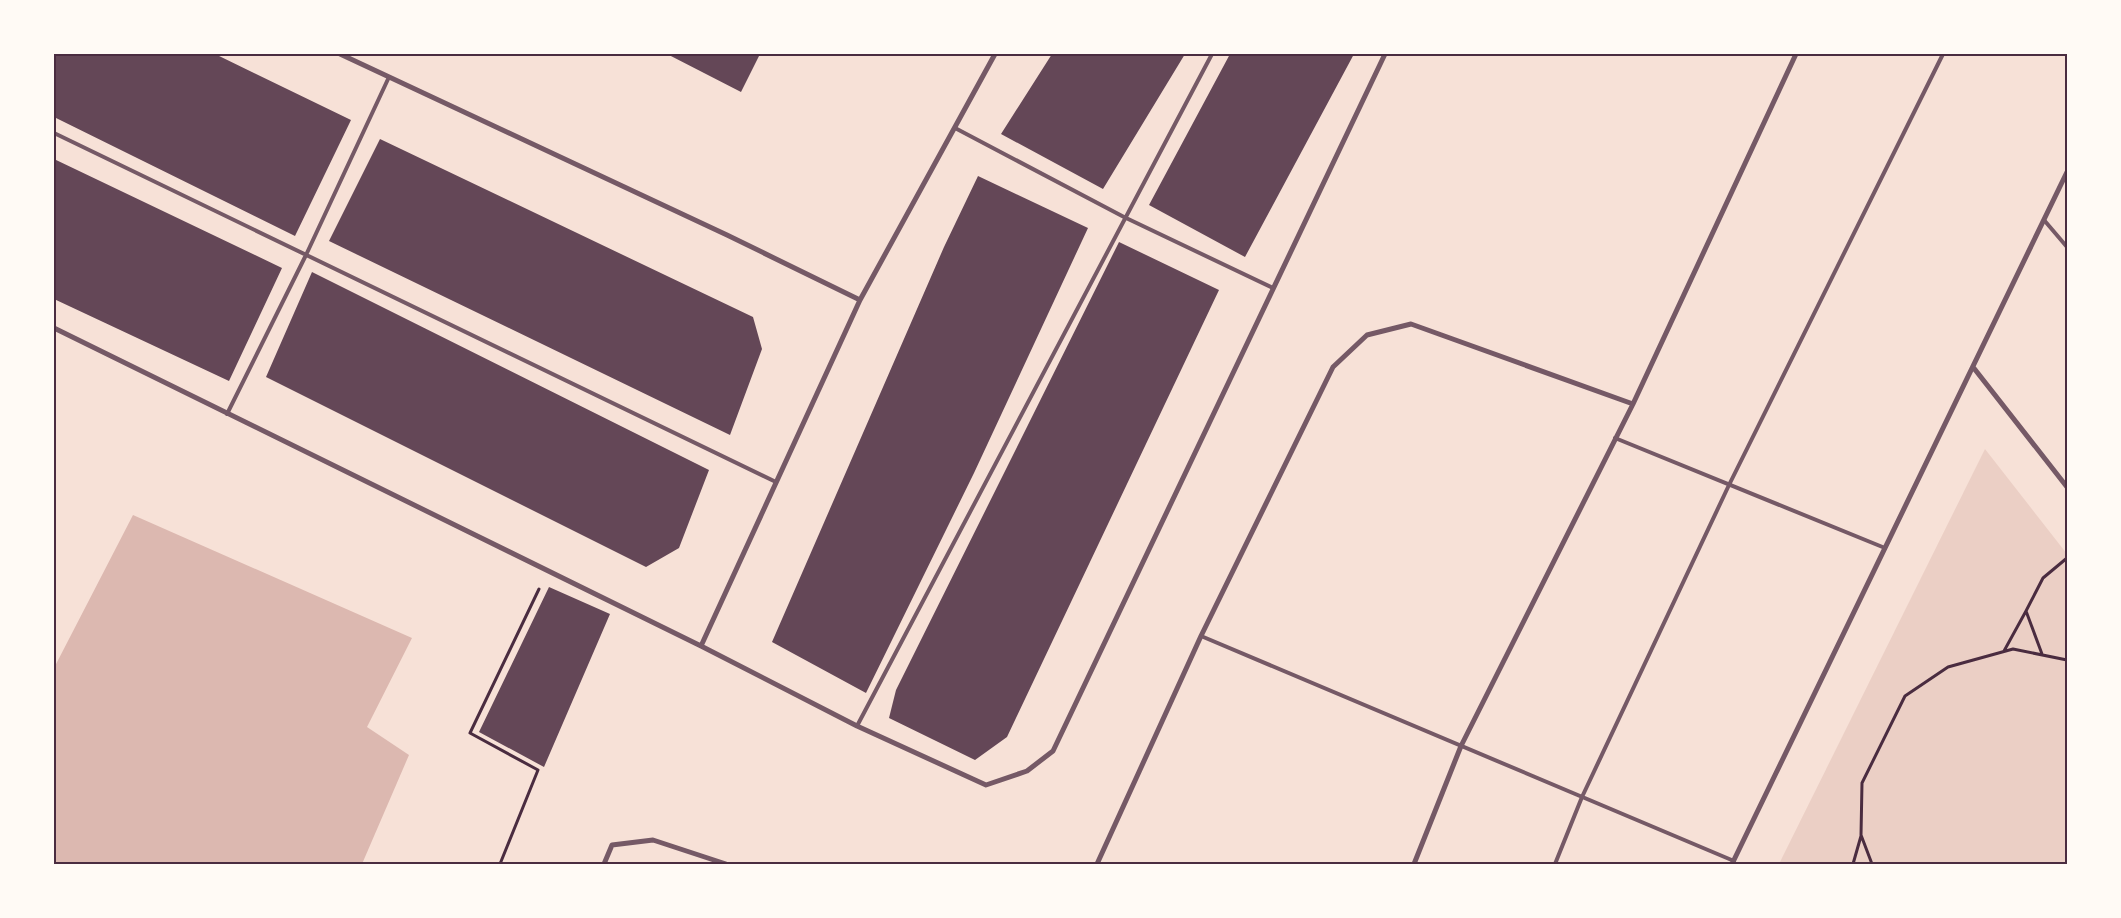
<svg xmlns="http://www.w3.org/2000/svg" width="2121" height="918" font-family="'Zilla Slab',serif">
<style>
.green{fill:#ebcfc5}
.water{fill:#dcb8b0}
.building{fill:#644757}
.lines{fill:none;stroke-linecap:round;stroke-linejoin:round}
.path{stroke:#4a2c40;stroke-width:3}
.service{stroke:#755966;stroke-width:4}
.minor{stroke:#755966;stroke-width:5}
.neatline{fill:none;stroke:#4a2c40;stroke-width:2}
</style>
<rect width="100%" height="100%" fill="#f7e1d7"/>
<path class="green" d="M1985,449L2067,554V864H1779Z"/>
<path class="water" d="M133,515L412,638L367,727L409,755L362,864H54V668Z"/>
<path class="building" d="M54,54H215L351,120L295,236L54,117Z
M667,54H760L741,92Z
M1052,54H1185L1103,189L1001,134Z
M1230,54H1354L1245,257L1149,205Z
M380,139L753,317L762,349L730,435L329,241Z
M54,159L282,268L229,381L54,299Z
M978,176L1088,228L974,473L866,693L772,642L944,247Z
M1119,242L1219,290L1007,737L975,760L889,718L896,690Z
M312,272L709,470L679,548L646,567L266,377Z
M549,587L610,614L544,767L479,732Z"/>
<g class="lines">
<path class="path" d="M2026,611L2043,578L2067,558
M2004,651L2026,611L2042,654
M500,864L538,770L470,733L539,589
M1853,864L1861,836
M1872,864L1861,835L1862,783L1905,696L1948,667L2013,649L2067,660"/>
<path class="service" d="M955,128L1124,217L1273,288
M54,133L776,482
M2044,220L2067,247
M227,414L306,255L389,77
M1615,438L1885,548
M1201,636L1734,861
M857,726L1212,54
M1555,864L1582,797L1729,485L1943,54"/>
<path class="minor" d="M340,54L727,235L860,300
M54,328L701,646L857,726L986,785L1027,771L1053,751L1385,54
M1973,367L2067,487
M701,646L860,300L995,54
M604,864L612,845L653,840L726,864
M1097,864L1201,636L1333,367L1367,335L1411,324L1633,404
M1414,864L1461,746L1633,404L1796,54
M1732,864L2067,172"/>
</g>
<rect width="2121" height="918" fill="none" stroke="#fffaf5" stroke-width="110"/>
<rect x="55" y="55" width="2011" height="808" class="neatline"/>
</svg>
